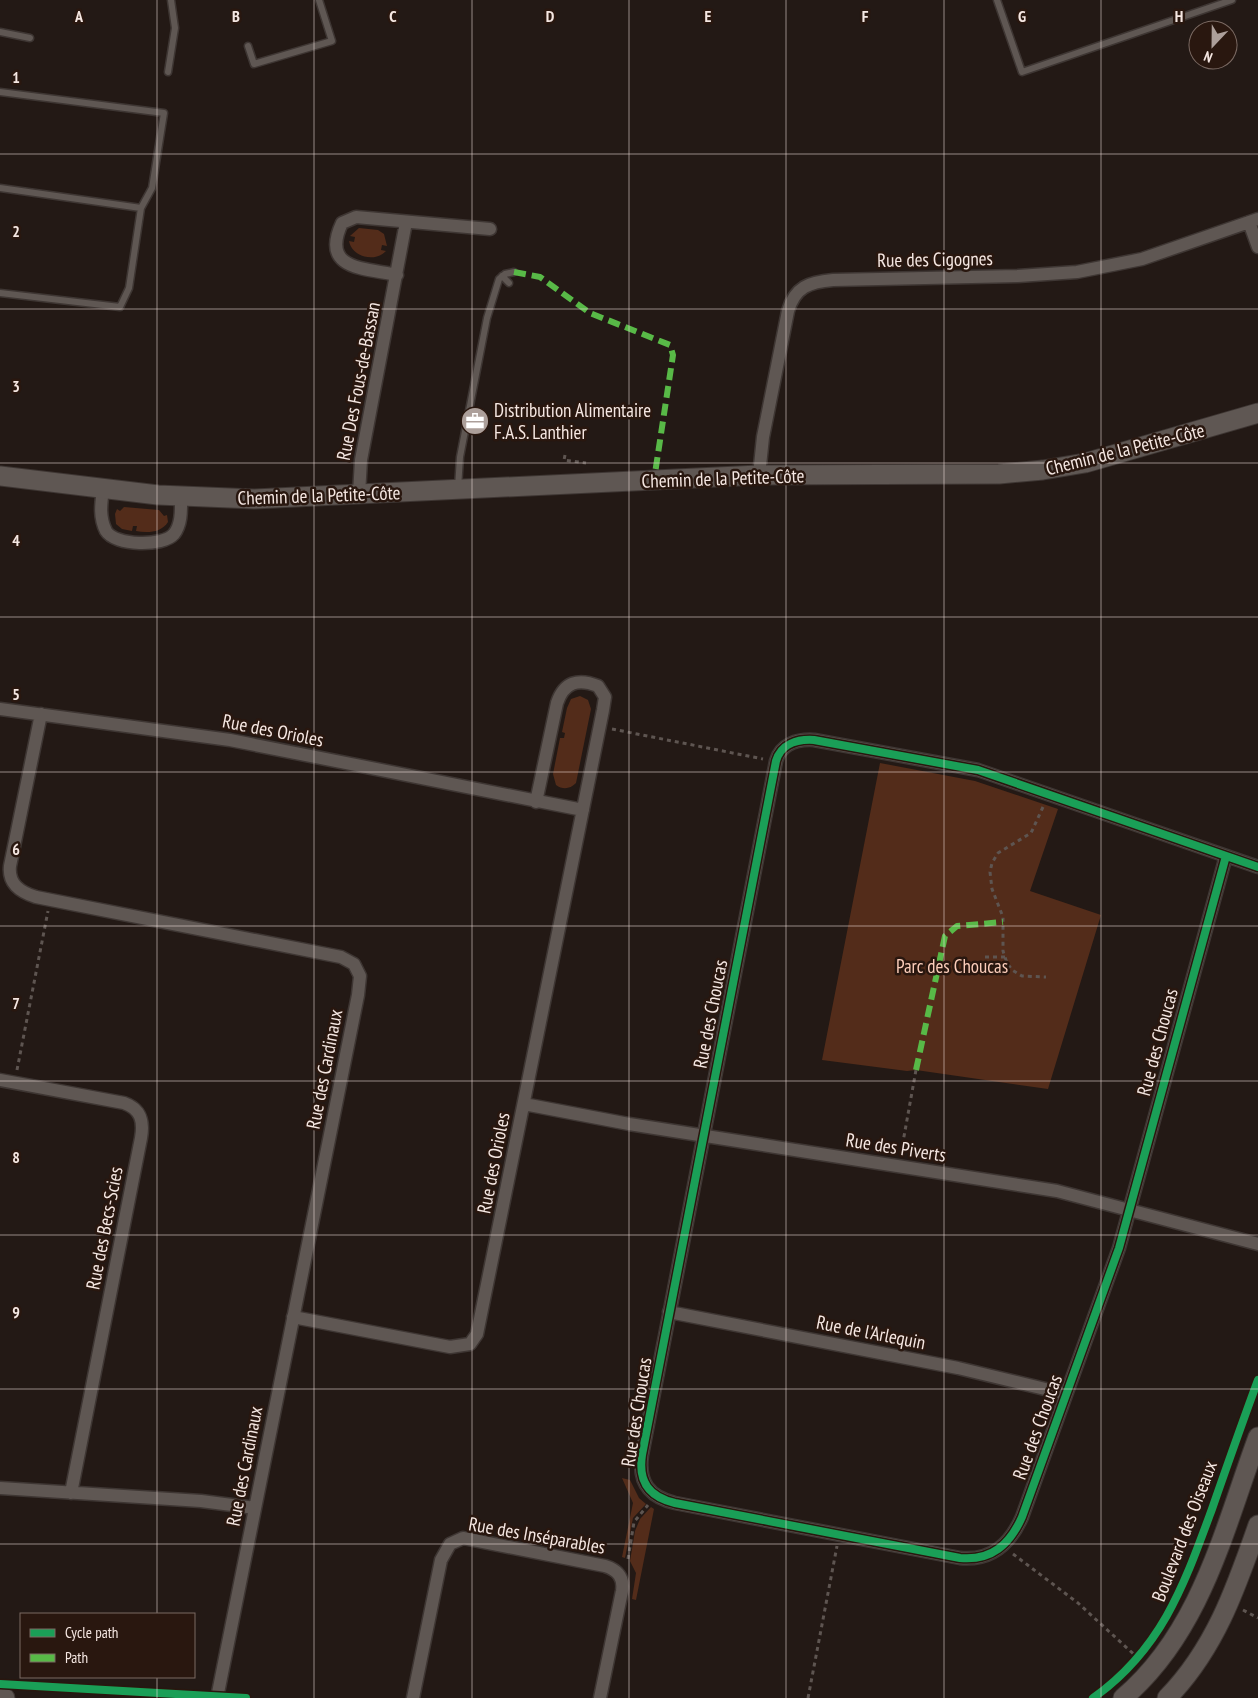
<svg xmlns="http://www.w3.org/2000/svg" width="1258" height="1698" font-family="'PT Sans Narrow',sans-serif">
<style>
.green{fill:#532c1a}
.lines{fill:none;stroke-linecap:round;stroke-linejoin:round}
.lane-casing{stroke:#3e3633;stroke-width:9}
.street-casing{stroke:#3e3633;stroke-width:15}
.secondary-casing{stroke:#3e3633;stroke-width:21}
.path{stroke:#5e5551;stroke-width:3;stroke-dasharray:4 4;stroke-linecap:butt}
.lane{stroke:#5f5753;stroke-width:6}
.street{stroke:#5f5753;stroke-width:12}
.secondary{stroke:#5f5753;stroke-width:19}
.quiet{stroke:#58b947;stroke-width:6;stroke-dasharray:12 6;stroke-linecap:butt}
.cycleway-casing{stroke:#29170f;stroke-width:11}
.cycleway{stroke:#1a9f57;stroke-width:8}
.grid{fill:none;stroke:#f5e7e2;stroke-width:1;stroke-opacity:0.55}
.labels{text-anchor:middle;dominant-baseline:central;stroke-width:5;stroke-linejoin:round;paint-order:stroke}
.street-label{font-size:19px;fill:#f5e7e2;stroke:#29170f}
.poi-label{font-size:19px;fill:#f5e7e2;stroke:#29170f;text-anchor:start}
.park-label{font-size:19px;fill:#fbcdba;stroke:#29170f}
.grid-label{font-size:16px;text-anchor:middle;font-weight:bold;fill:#f5e7e2;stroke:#29170f;stroke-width:5;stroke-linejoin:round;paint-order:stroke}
</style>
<rect width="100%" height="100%" fill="#231915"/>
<path class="green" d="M359,228L378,230L384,234L387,246L382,245L381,250L386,251C375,263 352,257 349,241L354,242L355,237L350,236Z
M124,507L159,510L164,516L167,515L168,522C161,533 147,533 136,531L137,526H133L132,531L122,529L116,524L115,514L117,509L120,511Z
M580,696L588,700L591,709L576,783C570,789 563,790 556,785L553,774L560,738H564L565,733L562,732L567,708L571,699Z
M880,763L975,781L1058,809L1030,891L1101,915L1048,1089L916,1070L907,1071L822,1060Z
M622,1478L630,1480L639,1498L646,1504L633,1518L625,1558L622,1557L633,1503Z
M651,1507L654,1509L636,1600L632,1599L636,1573L630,1561L635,1531L640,1519Z"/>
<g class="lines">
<defs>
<path id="lane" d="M997,0L1022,72L1232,0
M0,32L30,38
M248,46L254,64L332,41L319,0
M168,72L175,28L171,0
M0,92L164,113L152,188L141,208
M0,188L141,208L129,288L120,307L0,293
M502,276L509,283
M458,488L460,457L487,318L499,279L505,274L514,272"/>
<path id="street" d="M1249,222L1258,247
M397,275C364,268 320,270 342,223L356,217L490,229
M759,475L763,437L788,311C795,287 809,282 833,280L1018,276L1077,272L1142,259L1258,219
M103,489C101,504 99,517 106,531C115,546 163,547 174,534C182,524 181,509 181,497
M359,494L361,460L406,222
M0,709L230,740L583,810
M41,714L10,866C8,884 20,892 36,897L341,957L354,964L360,976L358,995L217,1698
M1226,856L1119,1248L1022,1517C1010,1544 992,1561 960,1558L675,1503C649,1497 638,1482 642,1455L776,761C781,744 797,739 814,740L978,770L1258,867
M0,1080L124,1103C141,1109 144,1121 141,1138L71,1493
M524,1104L629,1124L1057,1191L1258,1244
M669,1312L958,1368L1066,1394
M293,1317L450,1347L470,1344L477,1334L603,710L605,697L598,686C578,678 564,682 557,703L536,802
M0,1488L201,1501L255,1508
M413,1698L441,1560L450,1544L463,1538L605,1566C618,1570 624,1578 622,1591L600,1698"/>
<path id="secondary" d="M0,476L158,495L254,499L759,475L999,474L1043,470L1085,463L1258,413
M0,1698H5
M1123,1698C1201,1632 1224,1529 1258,1437
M1167,1698C1215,1649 1236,1588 1258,1525"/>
</defs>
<use href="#lane" class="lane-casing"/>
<use href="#street" class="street-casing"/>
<use href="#secondary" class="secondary-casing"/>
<path class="path" d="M565,455L564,460L586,463
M612,729L763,759
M1043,807L1031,833L998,853L992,863L990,872L992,889L1003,917V951L1007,963L1012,970L1022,976L1046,977
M985,957H1005
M17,1070L48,911
M901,1153L916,1070
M1013,1554L1078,1603L1139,1659
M628,1559L634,1522L648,1505
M1243,1610L1258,1618
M808,1698L837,1546"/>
<use href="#lane" class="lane"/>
<use href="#street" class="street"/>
<use href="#secondary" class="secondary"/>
<path class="quiet" d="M514,272L540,277L590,313L670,345L673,355L654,480
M916,1070L945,936L957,926L1003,922"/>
<defs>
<path id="cycleway" d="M1226,856L1119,1248L1022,1517C1010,1544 992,1561 960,1558L675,1503C649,1497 638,1482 642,1455L776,761C781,744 797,739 814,740L978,770L1258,867
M0,1684L246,1698
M1093,1698C1162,1649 1184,1585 1212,1509C1227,1466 1242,1423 1258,1380"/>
</defs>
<use href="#cycleway" class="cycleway-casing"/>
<use href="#cycleway" class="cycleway"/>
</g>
<path class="grid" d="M157,0V1614M314,0V1698M472,0V1698M629,0V1698M786,0V1698M944,0V1698M1101,0V1698M0,154H1258M0,309H1258M0,463H1258M0,617H1258M0,772H1258M0,926H1258M0,1081H1258M0,1235H1258M0,1389H1258M0,1544H1258M157,1677V1698"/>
<defs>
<symbol id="office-disc" viewBox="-11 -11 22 22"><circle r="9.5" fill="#ac9f9a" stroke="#29170f"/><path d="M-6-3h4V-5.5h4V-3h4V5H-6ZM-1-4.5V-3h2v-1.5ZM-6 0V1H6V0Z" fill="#fff"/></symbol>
</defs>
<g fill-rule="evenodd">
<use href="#office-disc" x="459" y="405" width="32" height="32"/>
</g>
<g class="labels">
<g class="street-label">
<text transform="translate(935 259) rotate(-1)">Rue des Cigognes</text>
<text transform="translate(358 381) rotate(-79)">Rue Des Fous-de-Bassan</text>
<text transform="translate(1125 449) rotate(-14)">Chemin de la Petite-Côte</text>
<text transform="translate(723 478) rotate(-2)">Chemin de la Petite-Côte</text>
<text transform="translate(319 495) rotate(-2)">Chemin de la Petite-Côte</text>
<text transform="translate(273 730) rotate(11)">Rue des Orioles</text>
<text transform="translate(710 1014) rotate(-79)">Rue des Choucas</text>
<text transform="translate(1157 1042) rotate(-75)">Rue des Choucas</text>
<text transform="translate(324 1069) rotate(-79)">Rue des Cardinaux</text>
<text transform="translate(896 1147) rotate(9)">Rue des Piverts</text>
<text transform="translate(493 1163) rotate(-79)">Rue des Orioles</text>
<text transform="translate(104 1228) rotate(-79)">Rue des Becs-Scies</text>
<text transform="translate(871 1332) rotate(11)">Rue de l'Arlequin</text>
<text transform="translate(636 1412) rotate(-81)">Rue des Choucas</text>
<text transform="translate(1037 1427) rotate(-70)">Rue des Choucas</text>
<text transform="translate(244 1466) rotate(-79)">Rue des Cardinaux</text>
<text transform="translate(1184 1531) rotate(-69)">Boulevard des Oiseaux</text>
<text transform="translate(537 1535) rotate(10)">Rue des Inséparables</text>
</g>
<g class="poi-label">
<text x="494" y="410">Distribution Alimentaire<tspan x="494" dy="22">F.A.S. Lanthier</tspan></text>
</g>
<g class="park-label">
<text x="952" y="966">Parc des Choucas</text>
</g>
</g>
<g class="grid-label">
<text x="79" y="22">A</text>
<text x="236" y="22">B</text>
<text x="393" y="22">C</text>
<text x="550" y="22">D</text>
<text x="708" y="22">E</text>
<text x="865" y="22">F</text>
<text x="1022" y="22">G</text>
<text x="1179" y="22">H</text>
<text x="16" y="83">1</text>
<text x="16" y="237">2</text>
<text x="16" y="392">3</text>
<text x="16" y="546">4</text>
<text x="16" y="700">5</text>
<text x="16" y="855">6</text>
<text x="16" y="1009">7</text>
<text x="16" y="1163">8</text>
<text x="16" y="1318">9</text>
</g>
<rect x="20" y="1613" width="175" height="65" fill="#29170f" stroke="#7b6a63"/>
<rect x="30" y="1629" width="25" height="8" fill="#1a9f57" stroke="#7b6a63"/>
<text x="65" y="1638" font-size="15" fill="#f5e7e2">Cycle path</text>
<rect x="30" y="1654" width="25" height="8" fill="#58b947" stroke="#7b6a63"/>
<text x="65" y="1663" font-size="15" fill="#f5e7e2">Path</text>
<g transform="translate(1213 45) rotate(202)"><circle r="24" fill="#29170f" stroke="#7b6a63"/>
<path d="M0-4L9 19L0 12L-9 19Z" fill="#ac9f9a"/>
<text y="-8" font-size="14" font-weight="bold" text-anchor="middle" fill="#f5e7e2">N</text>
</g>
</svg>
